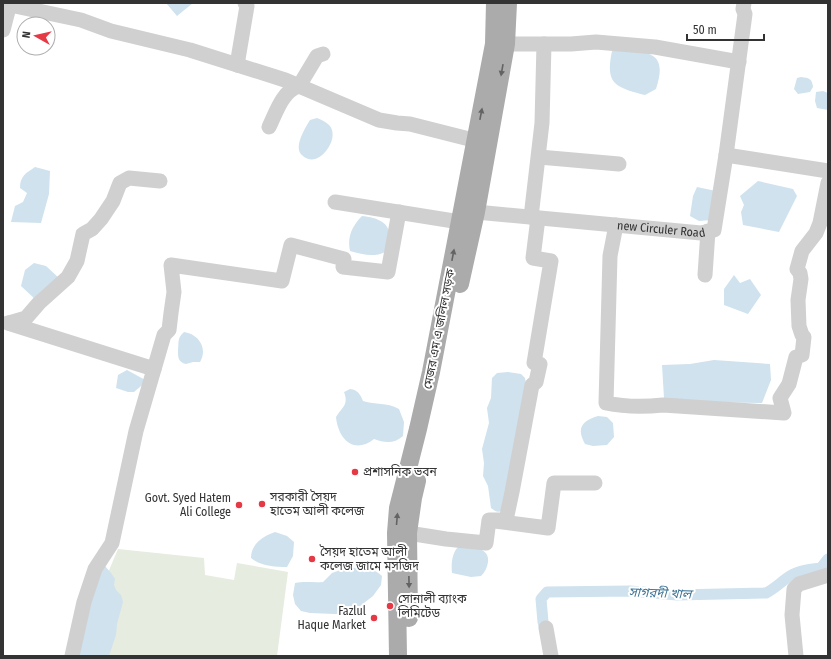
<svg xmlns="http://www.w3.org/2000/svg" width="831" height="659" font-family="'Fira Sans Condensed','Noto Sans Bengali',sans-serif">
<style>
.green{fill:#e6ecdf}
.water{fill:#cfe2ee}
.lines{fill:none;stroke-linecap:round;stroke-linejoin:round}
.canal{stroke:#cfe2ee;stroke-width:11}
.minor{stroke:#d0d0d0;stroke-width:15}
.major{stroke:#ababab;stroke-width:18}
.oneway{fill:#636363}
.poi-dot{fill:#e63946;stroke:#fff;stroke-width:1.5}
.labels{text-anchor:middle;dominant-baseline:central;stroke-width:4;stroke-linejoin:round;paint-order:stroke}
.street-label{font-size:12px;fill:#333;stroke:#fff}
.poi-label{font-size:12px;fill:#333;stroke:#fff;text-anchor:start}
.water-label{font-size:13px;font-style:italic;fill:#3f7597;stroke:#fff}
</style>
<rect width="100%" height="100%" fill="#fff"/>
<path class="green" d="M118,549L204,558L205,575L234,580L237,563L288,572L277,656H76L99,594Z"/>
<path class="water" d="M166,3H193L177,16Z
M620,48C650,53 668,52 656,89L645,95C615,87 605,84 612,51Z
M801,77C810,78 812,79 813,87L810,92L798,94L794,89L797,78Z
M823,91L828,93V110L817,108L815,101L816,92Z
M317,118C322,120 326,122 330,126C338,137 326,156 315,159C311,160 306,159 303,156C292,149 305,128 310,120Z
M35,167L50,171L49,194L41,223L11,222L15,206L23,202L27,193L20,188C20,176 26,173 35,167Z
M758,181L793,189L797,196L779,232L743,225L741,212L744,205L740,196Z
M697,187L716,191L712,220L699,221L690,216L693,196Z
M362,216C373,217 390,221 389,235C388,241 386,247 385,252C373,258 362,254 350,251C347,237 352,226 362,216Z
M34,263L46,266L60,279L36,300L21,286L25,270Z
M734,275L740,283L750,279L761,295L748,314L724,305V289Z
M184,332C199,334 208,349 200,362H193L186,364C178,362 178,358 178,350C179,342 177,338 184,332Z
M714,360L770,364L771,380L762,403L693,402L664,398L662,365L690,364Z
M127,370L147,381L134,392H128L116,388L118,375Z
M508,372L521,374L525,378L526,384L503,510C498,513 496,512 491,508L488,486L483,476L484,463L482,449L489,423L487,408L491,398L492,378L497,373Z
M350,389C358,390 360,394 363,401C376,405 386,402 399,409L404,422L403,436C394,444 385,443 374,439C354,455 338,439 336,417C342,407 349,405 344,392Z
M598,416L607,417L613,423L614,437L607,445L593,446L585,444C576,428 582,421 598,416Z
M275,532L287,536L294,542L293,556L287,567C275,567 260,566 251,558C251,544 263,536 275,532Z
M459,546C470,548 490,546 488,562C487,568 485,572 481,576L471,577L452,573C451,564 452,552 459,546Z
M105,566L111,573L115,579L114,585L116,590L121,595L123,602L117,624L116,635L109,656H79L86,616L101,570Z
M346,568C359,568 371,566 382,576L381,585L373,596L351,613L335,614L310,613L301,611L295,604L293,595L295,583C305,581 314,583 323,582L332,573Z"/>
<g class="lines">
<path class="canal" d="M547,636L543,622L541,599L547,592L630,591L677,595L766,593C774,589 780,583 787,578C796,571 809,569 821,568L828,559"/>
<g class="minor">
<path d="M10,5L81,20L111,31L190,50L285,80L379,120L397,123L410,124L485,143"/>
<path d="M3,30L10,3"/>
<path d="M506,44H571L596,42L655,47L739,62"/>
<path d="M237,65L247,6L245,3"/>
<path d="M269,127C276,113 282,91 299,86L317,56L323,54"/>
<path d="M726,155L745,14L743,9L744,3"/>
<path d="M539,157L619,164"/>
<path d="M335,202L460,222"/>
<path id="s1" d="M476,212L701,233L714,230L726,155L828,171"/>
<path d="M531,217L542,123L544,44"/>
<path d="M616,225L610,256L606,403C625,407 644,407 663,405L784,413L780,398L789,384L796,357L802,355L804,337L802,335L799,326L798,300L801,279L800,273L797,269L802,251L816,233L820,223L828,183"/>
<path d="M705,275L708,231"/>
<path d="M8,323L154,369"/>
<path d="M9,323L26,318L39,303L68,277L77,261L83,234L92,229L101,219L113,201L120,183L129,178L160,181"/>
<path d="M495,521L548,528L554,483H595"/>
<path d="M408,533L446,539L486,543L489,520H506L512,492L532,385L536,382L540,364L534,363L551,261L533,258L538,218"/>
<path d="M546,628L551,656"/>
<path d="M72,656L84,602L95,569L112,543L136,431L164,335L169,330L171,313L174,292L171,265L282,281L291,245L344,259L343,267L388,272L399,212"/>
<path d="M796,656L792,615L794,589L799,584L828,575"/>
</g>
<path class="major" d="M460,284L476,212L506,44L508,3
M409,618L408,533L413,498L417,481
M398,656L396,533L398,508L418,429L431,372L494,44L495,3"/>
</g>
<defs><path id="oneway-solid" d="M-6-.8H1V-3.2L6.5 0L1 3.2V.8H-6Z"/></defs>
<g class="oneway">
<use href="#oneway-solid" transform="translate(502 70) rotate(100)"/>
<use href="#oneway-solid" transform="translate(481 114) rotate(-79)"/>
<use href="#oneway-solid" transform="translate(453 255) rotate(-79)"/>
<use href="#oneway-solid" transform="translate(397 519) rotate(-85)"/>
<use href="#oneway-solid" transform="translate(409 582) rotate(89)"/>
</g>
<g class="poi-dot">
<circle cx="355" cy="472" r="4"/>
<circle cx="262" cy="504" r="4"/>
<circle cx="239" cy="505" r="4"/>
<circle cx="312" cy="559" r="4"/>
<circle cx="390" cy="606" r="4"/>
<circle cx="374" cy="618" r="4"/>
</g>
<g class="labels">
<g class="street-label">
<text stroke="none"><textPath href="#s1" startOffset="186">new Circuler Road</textPath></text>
<text transform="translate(439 329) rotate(-79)">মেজর এম এ জলিল সড়ক</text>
</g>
<g class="poi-label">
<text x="363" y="472">প্রশাসনিক ভবন</text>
<text x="270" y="497">সরকারী সৈয়দ<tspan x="270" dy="14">হাতেম আলী কলেজ</tspan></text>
<text x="231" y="498" text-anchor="end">Govt. Syed Hatem<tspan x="231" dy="14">Ali College</tspan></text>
<text x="320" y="552">সৈয়দ হাতেম আলী<tspan x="320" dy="14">কলেজ জামে মসজিদ</tspan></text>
<text x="398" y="599">সোনালী ব্যাংক<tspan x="398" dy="14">লিমিটেড</tspan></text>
<text x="366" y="611" text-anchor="end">Fazlul<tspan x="366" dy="14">Haque Market</tspan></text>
</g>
<g class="water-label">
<text transform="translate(660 593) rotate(2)">সাগরদী খাল</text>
</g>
</g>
<rect width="831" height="659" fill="none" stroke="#333333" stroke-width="8"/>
<g transform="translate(36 36) rotate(278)"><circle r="19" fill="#ffffff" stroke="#adadad"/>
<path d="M0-3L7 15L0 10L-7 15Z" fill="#e63946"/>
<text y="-6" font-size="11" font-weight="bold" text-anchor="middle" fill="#333333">N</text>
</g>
<path d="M687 34v6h77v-6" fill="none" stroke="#333333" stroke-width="2"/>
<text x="693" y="34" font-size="12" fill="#333333" stroke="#ffffff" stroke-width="3" paint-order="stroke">50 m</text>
</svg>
